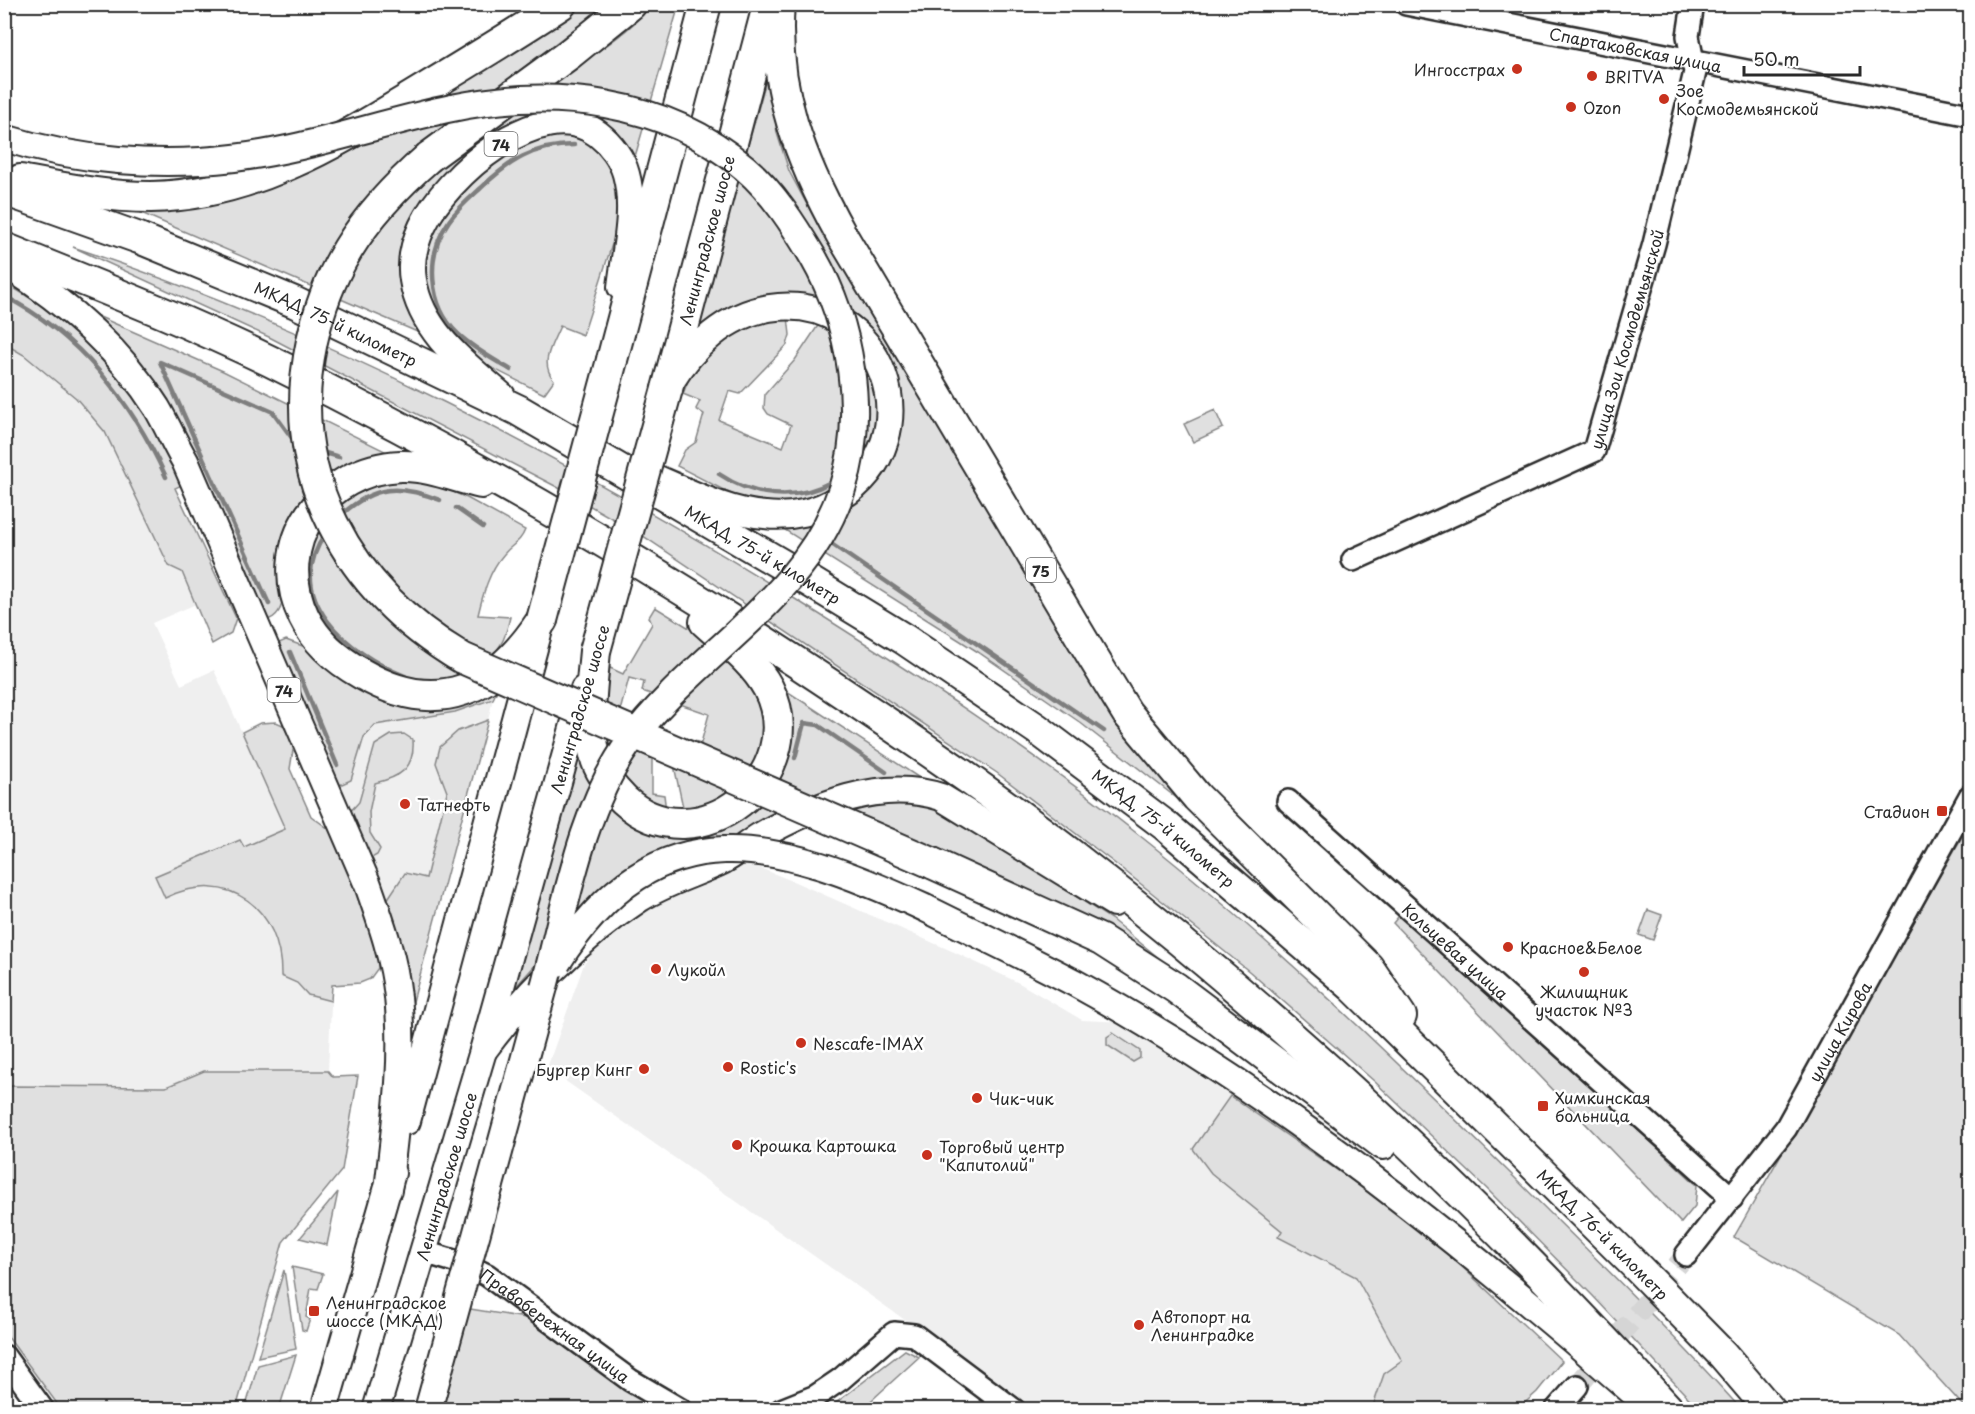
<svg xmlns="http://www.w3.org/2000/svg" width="1975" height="1414" font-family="'Playpen Sans',sans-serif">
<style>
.built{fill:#efefef}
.green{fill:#e0e0e0;stroke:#868686;stroke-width:1.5}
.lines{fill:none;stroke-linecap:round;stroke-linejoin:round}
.stream{stroke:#7e7e7e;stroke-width:4.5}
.minor-tunnel{stroke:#d5d5d5;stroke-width:21;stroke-dasharray:21 10;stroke-linecap:butt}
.minor-casing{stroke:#2b2b2b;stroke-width:26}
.major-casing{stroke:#2b2b2b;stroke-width:30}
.highway-casing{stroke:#2b2b2b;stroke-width:34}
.minor{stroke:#fff;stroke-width:21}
.major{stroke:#fff;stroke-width:26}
.highway{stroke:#fff;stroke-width:30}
.major-bridge-casing{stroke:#2b2b2b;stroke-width:30;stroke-linecap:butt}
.highway-bridge-casing{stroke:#2b2b2b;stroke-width:34;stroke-linecap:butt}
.major-bridge{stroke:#fff;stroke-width:26}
.highway-bridge{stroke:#fff;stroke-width:30}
.poi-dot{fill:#c8321e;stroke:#fff;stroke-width:2}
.labels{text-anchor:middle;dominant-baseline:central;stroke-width:5;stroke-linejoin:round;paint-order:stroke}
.shield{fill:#fff;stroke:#6b6b6b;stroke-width:1.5}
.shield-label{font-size:15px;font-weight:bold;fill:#2b2b2b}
.street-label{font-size:16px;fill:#2b2b2b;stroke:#fff}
.poi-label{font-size:16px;fill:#2b2b2b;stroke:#fff;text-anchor:start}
</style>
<rect width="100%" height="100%" fill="#fff"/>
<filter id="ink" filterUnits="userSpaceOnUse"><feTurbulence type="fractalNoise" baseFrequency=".0167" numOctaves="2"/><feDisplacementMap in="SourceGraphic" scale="12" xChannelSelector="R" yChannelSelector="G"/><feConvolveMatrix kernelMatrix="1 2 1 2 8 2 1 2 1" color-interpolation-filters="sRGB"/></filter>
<g filter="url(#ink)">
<path class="built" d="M4,344L24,355L76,398L105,432L169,566L182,572L196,604L152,623L181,685L214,670L285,829L332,985L328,1071H204L166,1087L5,1086Z
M493,699L488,720L474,723L446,739L447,792L426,878L383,906L335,783L361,746L368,730L375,725L455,712Z
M750,864L795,882L954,952L1019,983L1082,1020L1125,1022L1204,1073L1328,1163L1278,1237L1356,1277L1429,1409H1028L932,1339L547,1068L584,964L602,941L623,921L690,885Z"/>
<path class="green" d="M576,5H606L452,122C523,90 599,65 652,5H679L632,167L551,112L417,218L422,334L132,209L183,205Z
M769,70L777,133L789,171L806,203L881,330L1197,814L1078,721L978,652L777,525C795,522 816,521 832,515C885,492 918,428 895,373C888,357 850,323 836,308L696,332Z
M566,129L596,143L614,170L618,204L614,238L583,335L560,326C552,345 539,363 554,380L544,394L478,361L438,320L422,276L423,255L439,214L505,150Z
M73,247C327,332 567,458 795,599C915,674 1033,751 1144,839C1274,942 1392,1057 1510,1173C1588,1251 1667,1327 1741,1409H1699L1593,1296L1486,1188L1374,1081L1250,972L1126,872L997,773L643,536L557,487L271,338Z
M4,282L51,311L87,340L143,404L184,484L175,488L236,618L231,633L212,644L182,572L169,566L105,432L76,398L24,355L5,344Z
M86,311L223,371L391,454L341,471L285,593C282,605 279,619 265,620L222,524Z
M788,317L790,335L787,345L740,394L729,391L719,420L783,447L791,425L768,414L764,408L765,394L795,360L819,324L851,340L878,386L875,433L865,459L812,500L783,505L741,499L677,466L685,450L696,442L704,414L696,409L700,401L683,394L689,378L702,358L740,326Z
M1215,410L1223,428L1193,442L1184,424Z
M388,477L437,485L467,498L525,530C520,543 512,544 504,554C489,571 483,594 478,615L510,617C508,625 506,636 501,644C488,668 454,678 431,688L360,664L315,620L304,555L335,499Z
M655,607L714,643L757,688L767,736L739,793L684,812L667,733L701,743L709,714L642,691L644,682L629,678L620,711L639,751L652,759V793L664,795L666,811L629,795L600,749L608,667L623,674L652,624L649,617Z
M286,640L311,649L369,691L501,682L493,699L455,712L375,725L364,737L351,780L340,785L335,783L275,649L279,643Z
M776,684L921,779H903L725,840L639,864L609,883L511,992L580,734L612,803L744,813Z
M488,720L407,1024L383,906L405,873L426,878L447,792L436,763L440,747L458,731Z
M276,722L283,725L294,744L290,769L311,816L333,832L377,944L378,968L370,979L360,983L332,985L331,1001L308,995L297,983L281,976C282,909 229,867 165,898L155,876L240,840L244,847L285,829L242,732L260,723Z
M404,734L413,740C415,769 400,777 375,783L369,812L370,833L380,849L377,855L368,860L348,814L359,802L375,745L391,735Z
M925,799L1111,919L1186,980L837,807Z
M1970,823V1409H1966L1899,1335L1734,1237Z
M1648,910L1662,915L1653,940L1639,935Z
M1403,911L1697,1185L1695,1206L1681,1223L1393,923Z
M1113,1033L1140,1051V1058L1133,1062L1107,1045V1037Z
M204,1071H328L333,1077L358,1076L342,1170L283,1242L236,1409H61L5,1333V1086L166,1087Z
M1230,1096L1422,1229L1562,1361L1537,1392L1518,1409H1372L1384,1374L1402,1361L1356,1277L1278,1237L1282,1231L1211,1173L1193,1149Z
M338,1192L327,1245L300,1238Z
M292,1267L323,1274L318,1289L311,1288L306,1317L310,1319L306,1331L302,1330Z
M284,1270L296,1349L258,1357Z
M464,1308L526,1318L655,1409L437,1410Z
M905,1350L919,1357L862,1409H828Z
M296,1355L279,1409H245L258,1365Z"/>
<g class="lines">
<path class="stream" d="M4,296C79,334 132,402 166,477
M511,370C493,359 474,349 458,334C428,305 425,255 449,221C458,208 470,198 481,188C509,161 534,145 574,145
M322,452L339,457
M719,474C753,497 795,502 831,482
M456,508L483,527
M341,515C375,485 398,484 440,500
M326,533C280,598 349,654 405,676
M827,541L1104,731
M269,604L160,362L273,412L297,445
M290,652L337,765
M795,758L804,723L818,725L886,772"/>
<path class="minor-tunnel" d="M1577,1386L1686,1255"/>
<defs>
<g id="minor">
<path id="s1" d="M1406,4L1970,115"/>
<path id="s2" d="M1353,560L1594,451L1654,244L1695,72L1688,36L1693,4"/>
<path id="s3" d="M1288,801L1732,1198"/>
<path id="s4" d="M424,1252L464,1264L487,1275L630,1380L681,1410"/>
<path id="s5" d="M1686,1255L1786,1128L1970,796"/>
<path d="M4,1356L43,1410"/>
<path d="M781,1410L816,1396L841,1379L894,1333L914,1335L1014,1410"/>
<path d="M1556,1410L1577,1386"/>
</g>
<g id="major">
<path d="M4,263C64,301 119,347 157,408C167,425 175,444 185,461L368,885C381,922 394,958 398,997C405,1061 395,1126 388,1190"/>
<path d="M502,396C465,364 421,332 413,280C410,263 414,244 422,227C445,177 541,91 598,134C611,144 622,159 626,174C636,210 625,251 621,287"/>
<path d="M653,477C689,492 726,512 765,515C790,518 818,512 839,498C936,438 882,290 769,308C726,315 692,347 670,383"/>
<path d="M925,908C975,933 1026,957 1075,983C1285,1098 1472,1251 1651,1408"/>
<path d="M483,1051C524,995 581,937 639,899C664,883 692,875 718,863C733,856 746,845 760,836C814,806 880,777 941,797L1114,903"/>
<path d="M407,1121L540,626"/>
<path d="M490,1185L544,987"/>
<path d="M324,1410L392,1173"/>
<path id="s6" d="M376,1410L483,1051L584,689"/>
</g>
<g id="highway">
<path d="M779,4C772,88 801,162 841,234L1094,659L1127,713L1197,797L1368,967L1401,1016"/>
<path d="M429,157L568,55L631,4"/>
<path d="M20,180C63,188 107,197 151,197C252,195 334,144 418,93C466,64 514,35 561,4"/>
<path id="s7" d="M4,190L139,238L294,302L518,410L791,570L904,639L1037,729L1166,826L1353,987L1634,1264L1723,1355L1770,1410"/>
<path d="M4,248C93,284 183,319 270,361C452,450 626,551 796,662C896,728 996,795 1090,869C1299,1031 1491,1215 1669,1410"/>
<path d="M612,360L706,4"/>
<path id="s8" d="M667,389L768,6"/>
<path d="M481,483C456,477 427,465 401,466C323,469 269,544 304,617C316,642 339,661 362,674C438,718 496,690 542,620"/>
<path d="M595,651C592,685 586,721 595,755C599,772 611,787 624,800C697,867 812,775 768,688C754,662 727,642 705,622"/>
<path d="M932,863L1101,940L1176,988L1383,1144"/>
</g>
</defs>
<use href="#minor" class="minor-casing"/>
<use href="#major" class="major-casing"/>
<use href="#highway" class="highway-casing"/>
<use href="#minor" class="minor"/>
<use href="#major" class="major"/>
<use href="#highway" class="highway"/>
<defs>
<path id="major-bridge" d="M4,138C77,161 159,167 234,158C309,149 379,123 452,108C553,87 664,99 745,168C773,192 794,225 813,257C851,323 867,415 842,489C806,600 693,654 628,744C581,810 565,909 544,987
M557,963C658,802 779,841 925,908
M428,1410L490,1185"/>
<path id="highway-bridge" d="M429,157C398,184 370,213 348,249C331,277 319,309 312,341C283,476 348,590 462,658L932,863
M542,620L612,360
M595,651L667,389"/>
</defs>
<use href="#major-bridge" class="major-bridge-casing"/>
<use href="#highway-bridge" class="highway-bridge-casing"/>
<use href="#major-bridge" class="major-bridge"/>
<use href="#highway-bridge" class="highway-bridge"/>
</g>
</g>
<g class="poi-dot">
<circle cx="1517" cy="69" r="6"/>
<circle cx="1592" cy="76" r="6"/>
<circle cx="1664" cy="99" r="6"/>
<circle cx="1571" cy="107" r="6"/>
<circle cx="405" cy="804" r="6"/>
<rect x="1936" y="805" width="12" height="12" rx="3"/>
<circle cx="1508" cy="947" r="6"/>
<circle cx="656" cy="969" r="6"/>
<circle cx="1584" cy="972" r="6"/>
<circle cx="801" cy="1043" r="6"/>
<circle cx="728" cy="1067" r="6"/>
<circle cx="644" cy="1069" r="6"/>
<circle cx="977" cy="1098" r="6"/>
<rect x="1537" y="1100" width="12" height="12" rx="3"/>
<circle cx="737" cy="1145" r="6"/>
<circle cx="927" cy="1155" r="6"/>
<rect x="308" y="1305" width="12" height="12" rx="3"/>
<circle cx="1139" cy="1325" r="6"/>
</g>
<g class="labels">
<g class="shield">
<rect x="484.5" y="132" width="33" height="24" rx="4.5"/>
<rect x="1026" y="558" width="30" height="24" rx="4.5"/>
<rect x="267.5" y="678" width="33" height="24" rx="4.5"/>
</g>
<g class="shield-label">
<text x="501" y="144">74</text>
<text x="1041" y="570">75</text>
<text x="284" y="690">74</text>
</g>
<g class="street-label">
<text stroke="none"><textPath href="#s1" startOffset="234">Спартаковская улица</textPath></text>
<text stroke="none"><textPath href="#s8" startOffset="154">Ленинградское шоссе</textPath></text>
<text stroke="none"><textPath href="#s7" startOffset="358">МКАД, 75-й километр</textPath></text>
<text stroke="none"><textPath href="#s2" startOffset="381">улица Зои Космодемьянской</textPath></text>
<text stroke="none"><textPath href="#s7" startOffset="844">МКАД, 75-й километр</textPath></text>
<text transform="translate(579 709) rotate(-74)">Ленинградское шоссе</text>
<text stroke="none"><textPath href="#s7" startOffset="1330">МКАД, 75-й километр</textPath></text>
<text stroke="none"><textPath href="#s3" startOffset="225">Кольцевая улица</textPath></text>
<text stroke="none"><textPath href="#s5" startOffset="272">улица Кирова</textPath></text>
<text stroke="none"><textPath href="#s6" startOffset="244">Ленинградское шоссе</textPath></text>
<text stroke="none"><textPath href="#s7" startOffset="1929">МКАД, 76-й километр</textPath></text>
<text stroke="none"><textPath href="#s4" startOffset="152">Правобережная улица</textPath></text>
</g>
<g class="poi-label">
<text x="1505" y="69" text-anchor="end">Ингосстрах</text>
<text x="1604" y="76">BRITVA</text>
<text x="1676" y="90">Зое<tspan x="1676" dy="18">Космодемьянской</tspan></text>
<text x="1583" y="107">Ozon</text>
<text x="417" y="804">Татнефть</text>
<text x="1930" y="811" text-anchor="end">Стадион</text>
<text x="1520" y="947">Красное&amp;Белое</text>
<text x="668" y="969">Лукойл</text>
<text x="1584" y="991" text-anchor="middle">Жилищник<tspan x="1584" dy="18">участок №3</tspan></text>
<text x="813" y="1043">Nescafe-IMAX</text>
<text x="740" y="1067">Rostic's</text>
<text x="632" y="1069" text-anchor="end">Бургер Кинг</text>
<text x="1555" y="1097">Химкинская<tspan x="1555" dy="18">больница</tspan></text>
<text x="989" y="1098">Чик-чик</text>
<text x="749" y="1145">Крошка Картошка</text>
<text x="939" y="1146">Торговый центр<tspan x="939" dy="18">"Капитолий"</tspan></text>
<text x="326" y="1302">Ленинградское<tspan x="326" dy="18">шоссе (МКАД)</tspan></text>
<text x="1151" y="1316">Автопорт на<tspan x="1151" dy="18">Ленинградке</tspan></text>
</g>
</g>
<rect width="1975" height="1414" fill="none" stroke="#fff" stroke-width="24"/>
<rect x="12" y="12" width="1951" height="1390" fill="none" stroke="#2b2b2b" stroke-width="2" filter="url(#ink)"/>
<path d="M1744 66v9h116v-9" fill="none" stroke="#2b2b2b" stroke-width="3"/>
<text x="1753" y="66" font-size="18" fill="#2b2b2b" stroke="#ffffff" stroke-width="4.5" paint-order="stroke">50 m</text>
</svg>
